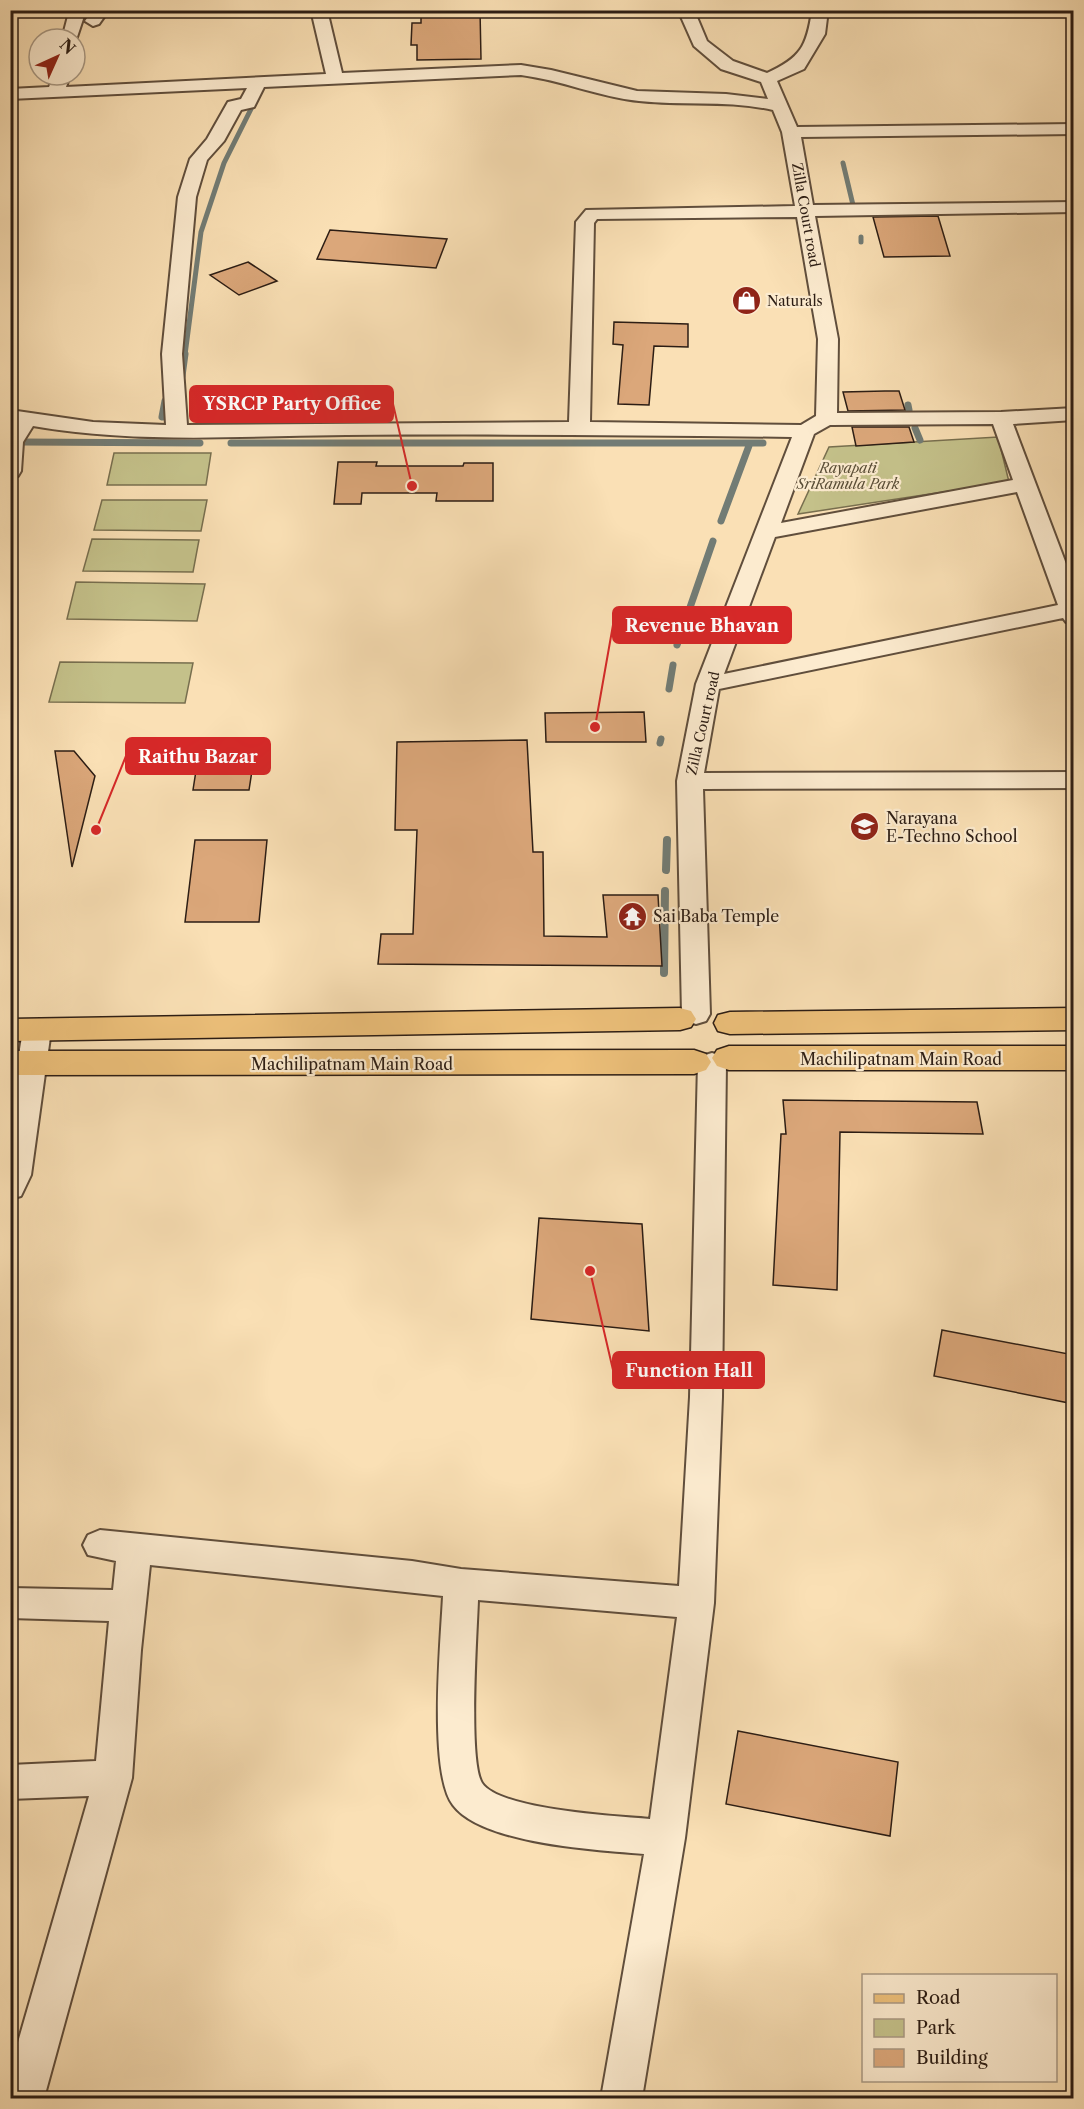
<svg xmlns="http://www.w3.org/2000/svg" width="1084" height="2109" font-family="'Libre Caslon Text',serif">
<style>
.green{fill:#c4c18a;stroke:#786f4f;stroke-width:1.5}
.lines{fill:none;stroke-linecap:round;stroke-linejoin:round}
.stream-far2{stroke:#727c75;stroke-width:5}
.stream-far1{stroke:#727c75;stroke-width:7}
.stream{stroke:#727c75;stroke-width:8}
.building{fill:#dba77a;stroke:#2c1d14;stroke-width:1.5}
.minor-casing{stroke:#604e3c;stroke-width:4}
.major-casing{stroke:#2c1d14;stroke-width:3}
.minor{fill:#fcebcf;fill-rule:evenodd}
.major{fill:#edc07a;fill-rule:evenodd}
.labels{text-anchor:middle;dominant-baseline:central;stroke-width:4.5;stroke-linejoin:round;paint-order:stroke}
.far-street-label{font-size:14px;fill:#2c1d14;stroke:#fcebcf}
.far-poi-label{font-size:14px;fill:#2c1d14;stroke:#fcebcf;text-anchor:start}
.far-park-label{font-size:14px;font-style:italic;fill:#5a4e37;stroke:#fcebcf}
.poi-label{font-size:16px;fill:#2c1d14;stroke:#fcebcf;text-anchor:start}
.street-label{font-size:16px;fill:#2c1d14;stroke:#fcebcf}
.leader{fill:none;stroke:#d62828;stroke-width:2}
.callout-dot{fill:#d62828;stroke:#fcebcf;stroke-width:2}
.callout{fill:#d62828;stroke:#d62828;stroke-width:2}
.callout-label{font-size:18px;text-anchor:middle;font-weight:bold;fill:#fff}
</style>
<rect width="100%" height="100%" fill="#fae0b5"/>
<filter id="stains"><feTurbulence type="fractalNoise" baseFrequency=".00333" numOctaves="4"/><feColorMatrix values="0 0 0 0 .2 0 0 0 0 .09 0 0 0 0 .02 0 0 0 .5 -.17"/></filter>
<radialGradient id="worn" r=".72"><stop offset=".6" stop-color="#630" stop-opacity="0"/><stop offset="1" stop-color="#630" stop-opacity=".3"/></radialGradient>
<path class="green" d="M998,437L1009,482L798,514L829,447Z
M114,453H211L206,485H107Z
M102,500H207L201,531L94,530Z
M92,539L199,540L193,572L83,571Z
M76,582L205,584L197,621L67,619Z
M60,662L193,663L185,703L49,702Z"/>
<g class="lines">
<path class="stream-far2" d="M843,163L853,205
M861,237V242
M185,355L201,232L224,163L256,99"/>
<path class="stream-far1" d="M182,376L185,354
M908,405L909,410
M162,417L165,401
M915,428L920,440
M21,442L200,443
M231,443H763
M721,521L750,443
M677,645L713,541
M669,689L673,665
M660,743L661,739"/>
<path class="stream" d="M666,870L667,840
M664,973L665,891"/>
</g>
<path class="building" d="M421,10H480L481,59L417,60V45H411L412,23H421Z
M938,216L950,256L884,257L873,217Z
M330,230L447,239L436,268L317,259Z
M248,262L277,281L239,295L210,275Z
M614,322L688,324V347L654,346L649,405L618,404L623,345L613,344Z
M885,391H899L905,410L848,411L843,392Z
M852,427H909L914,442L856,446Z
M338,462H377L376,466H463L464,463H493V501H436L437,493H362L361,504H334Z
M644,712L646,742H546L545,713Z
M527,740L533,852H543L544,936L607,937L603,895H658L662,966L378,964L381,934H413L417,830H395L397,742Z
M55,751H74L95,776L72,867Z
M198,758H254L249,790H193Z
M195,840H267L259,922H185Z
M783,1100L977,1102L983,1134L840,1132L837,1290L773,1285L781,1134H786Z
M539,1218L642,1224L649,1331L531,1319Z
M942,1330L1074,1355V1404L934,1376Z
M738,1731L898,1762L890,1836L726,1804Z"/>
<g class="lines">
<defs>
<path id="minor" d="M93,10H109L99,24L93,26L85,21Z
M311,10H327L342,73L521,65L551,70L637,91L726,94L768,99L761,82L721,69L694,46L678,10H694L707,41L733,61L767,73C800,58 807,47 812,10H828L825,34L804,69L777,81L797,127L1074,124V134L801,137L813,205L1074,202V212L815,216L838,339L837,413L1001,412L1074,408V420L1013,424L1074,585V624L1066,622L1063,618L719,689L704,773L1074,772V788L703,789L710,1014L706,1021L696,1024L686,1021L682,1014L677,781L696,684L792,437C644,435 495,434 346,435C242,436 137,444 33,426L23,442L21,471L18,476L10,477V429L15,423L10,422V410L93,422L166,425L162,354L178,197L190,159L207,139L228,102L241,99L247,88L10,99V89L49,87L54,75H70L66,87L326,74ZM521,75C561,80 599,97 639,101C683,106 729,100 773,110L782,132L795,206L586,210L576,222L569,422L187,425L182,354L196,197L207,160L224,141L241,110L254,107L264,87ZM797,217L818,339L816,416L801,425L590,422L594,223L597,219ZM993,424L1013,480L781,523L814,434L830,425ZM1017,492L1058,605L724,674L775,537Z
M76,11L84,16L75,43V39H62L68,16Z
M37,1020L47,1023L51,1030L31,1175L21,1196L10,1199V1112L23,1030L27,1023Z
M712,1053L722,1056L726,1063L722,1397L714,1603L685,1838L642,2098H601L644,1854C597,1850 482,1844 453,1805C428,1773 441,1639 443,1596L150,1565L141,1650L132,1778L44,2098H10V2070L89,1796L10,1799V1765L96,1761L109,1621L10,1618V1588L113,1590L116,1561L88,1555L83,1545L88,1535L100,1530L412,1561L461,1569L679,1586L690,1397L698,1063L702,1056ZM478,1600L677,1617L650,1819C617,1816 500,1810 482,1783C468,1761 477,1632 478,1600Z"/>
<path id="major" d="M680,1008L691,1011L696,1019L691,1027L680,1030L10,1041V1019Z
M1074,1008V1030L730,1034L718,1031L714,1023L718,1015L730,1012Z
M729,1046H1074V1070H729L717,1066L712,1058L717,1050Z
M694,1050L706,1054L711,1062L706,1070L694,1074L10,1075V1051Z"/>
</defs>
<use href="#minor" class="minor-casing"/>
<use href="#major" class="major-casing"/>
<use href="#minor" class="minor"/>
<use href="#major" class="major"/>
</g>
<defs>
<symbol id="shop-disc" viewBox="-11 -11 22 22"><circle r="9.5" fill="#8f2418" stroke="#fcebcf"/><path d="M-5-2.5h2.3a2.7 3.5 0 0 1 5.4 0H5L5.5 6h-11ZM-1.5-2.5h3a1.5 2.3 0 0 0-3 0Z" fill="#fff"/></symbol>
<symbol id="school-disc" viewBox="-11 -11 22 22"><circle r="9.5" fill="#8f2418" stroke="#fcebcf"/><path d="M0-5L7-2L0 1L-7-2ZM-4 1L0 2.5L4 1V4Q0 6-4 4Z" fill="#fff"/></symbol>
<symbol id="temple-disc" viewBox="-11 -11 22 22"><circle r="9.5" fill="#8f2418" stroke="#fcebcf"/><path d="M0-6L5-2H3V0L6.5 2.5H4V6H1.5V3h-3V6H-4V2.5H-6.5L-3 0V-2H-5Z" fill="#fff"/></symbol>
</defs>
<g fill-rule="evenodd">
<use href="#shop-disc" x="730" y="284" width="33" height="33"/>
<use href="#school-disc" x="848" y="810" width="33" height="33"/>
<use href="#temple-disc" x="616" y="900" width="33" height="33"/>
</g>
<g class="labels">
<g class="far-street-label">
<text transform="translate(806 215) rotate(80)">Zilla Court road</text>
<text transform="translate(703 723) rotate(-77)">Zilla Court road</text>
</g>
<g class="far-poi-label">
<text x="767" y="301">Naturals</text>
</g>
<g class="far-park-label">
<text x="848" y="468">Rayapati<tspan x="848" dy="16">SriRamula Park</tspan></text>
</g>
<g class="poi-label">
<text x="886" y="818">Narayana<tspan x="886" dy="18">E-Techno School</tspan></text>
<text x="653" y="916">Sai Baba Temple</text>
</g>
<g class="street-label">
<text x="901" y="1059">Machilipatnam Main Road</text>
<text x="352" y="1064">Machilipatnam Main Road</text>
</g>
</g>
<path class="leader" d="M412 486L393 404M595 727L613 625M96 830L126 756M590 1271L613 1370"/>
<g class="callout-dot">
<circle cx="412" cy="486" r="6"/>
<circle cx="595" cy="727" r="6"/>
<circle cx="96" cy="830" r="6"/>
<circle cx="590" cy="1271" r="6"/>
</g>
<g class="callout">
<rect x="190" y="386" width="203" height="36" rx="6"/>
<rect x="613" y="607" width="178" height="36" rx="6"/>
<rect x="126" y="738" width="144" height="36" rx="6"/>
<rect x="613" y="1352" width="151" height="36" rx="6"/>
</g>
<g class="callout-label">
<text x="292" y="410">YSRCP Party Office</text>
<text x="702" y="632">Revenue Bhavan</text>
<text x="198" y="763">Raithu Bazar</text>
<text x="689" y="1377">Function Hall</text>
</g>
<rect width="1084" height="2109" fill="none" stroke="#fae0b5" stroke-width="36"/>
<rect x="12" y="12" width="1060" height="2085" fill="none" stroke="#2c1d14" stroke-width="3"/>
<rect x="18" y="18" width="1048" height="2073" fill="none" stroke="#2c1d14" stroke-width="1.5"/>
<rect x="862" y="1974" width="195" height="108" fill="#fcebcf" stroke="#a99984" stroke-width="1.5"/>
<rect x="874" y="1994" width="30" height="9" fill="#edc07a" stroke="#a99984" stroke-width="1.5"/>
<text x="916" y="2004" font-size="18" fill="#2c1d14">Road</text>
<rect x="874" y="2019" width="30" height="18" fill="#c4c18a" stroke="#a99984" stroke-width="1.5"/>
<text x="916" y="2034" font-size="18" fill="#2c1d14">Park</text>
<rect x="874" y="2049" width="30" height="18" fill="#dba77a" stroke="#a99984" stroke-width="1.5"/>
<text x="916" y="2064" font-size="18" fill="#2c1d14">Building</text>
<g transform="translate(57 57) rotate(45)"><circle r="28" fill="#fcebcf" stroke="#a99984" stroke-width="1.5"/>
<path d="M0-4.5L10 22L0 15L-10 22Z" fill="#8f2418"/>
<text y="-9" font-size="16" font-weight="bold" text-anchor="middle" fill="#2c1d14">N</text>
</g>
<rect width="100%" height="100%" filter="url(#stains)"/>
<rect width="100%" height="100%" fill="url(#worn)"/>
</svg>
